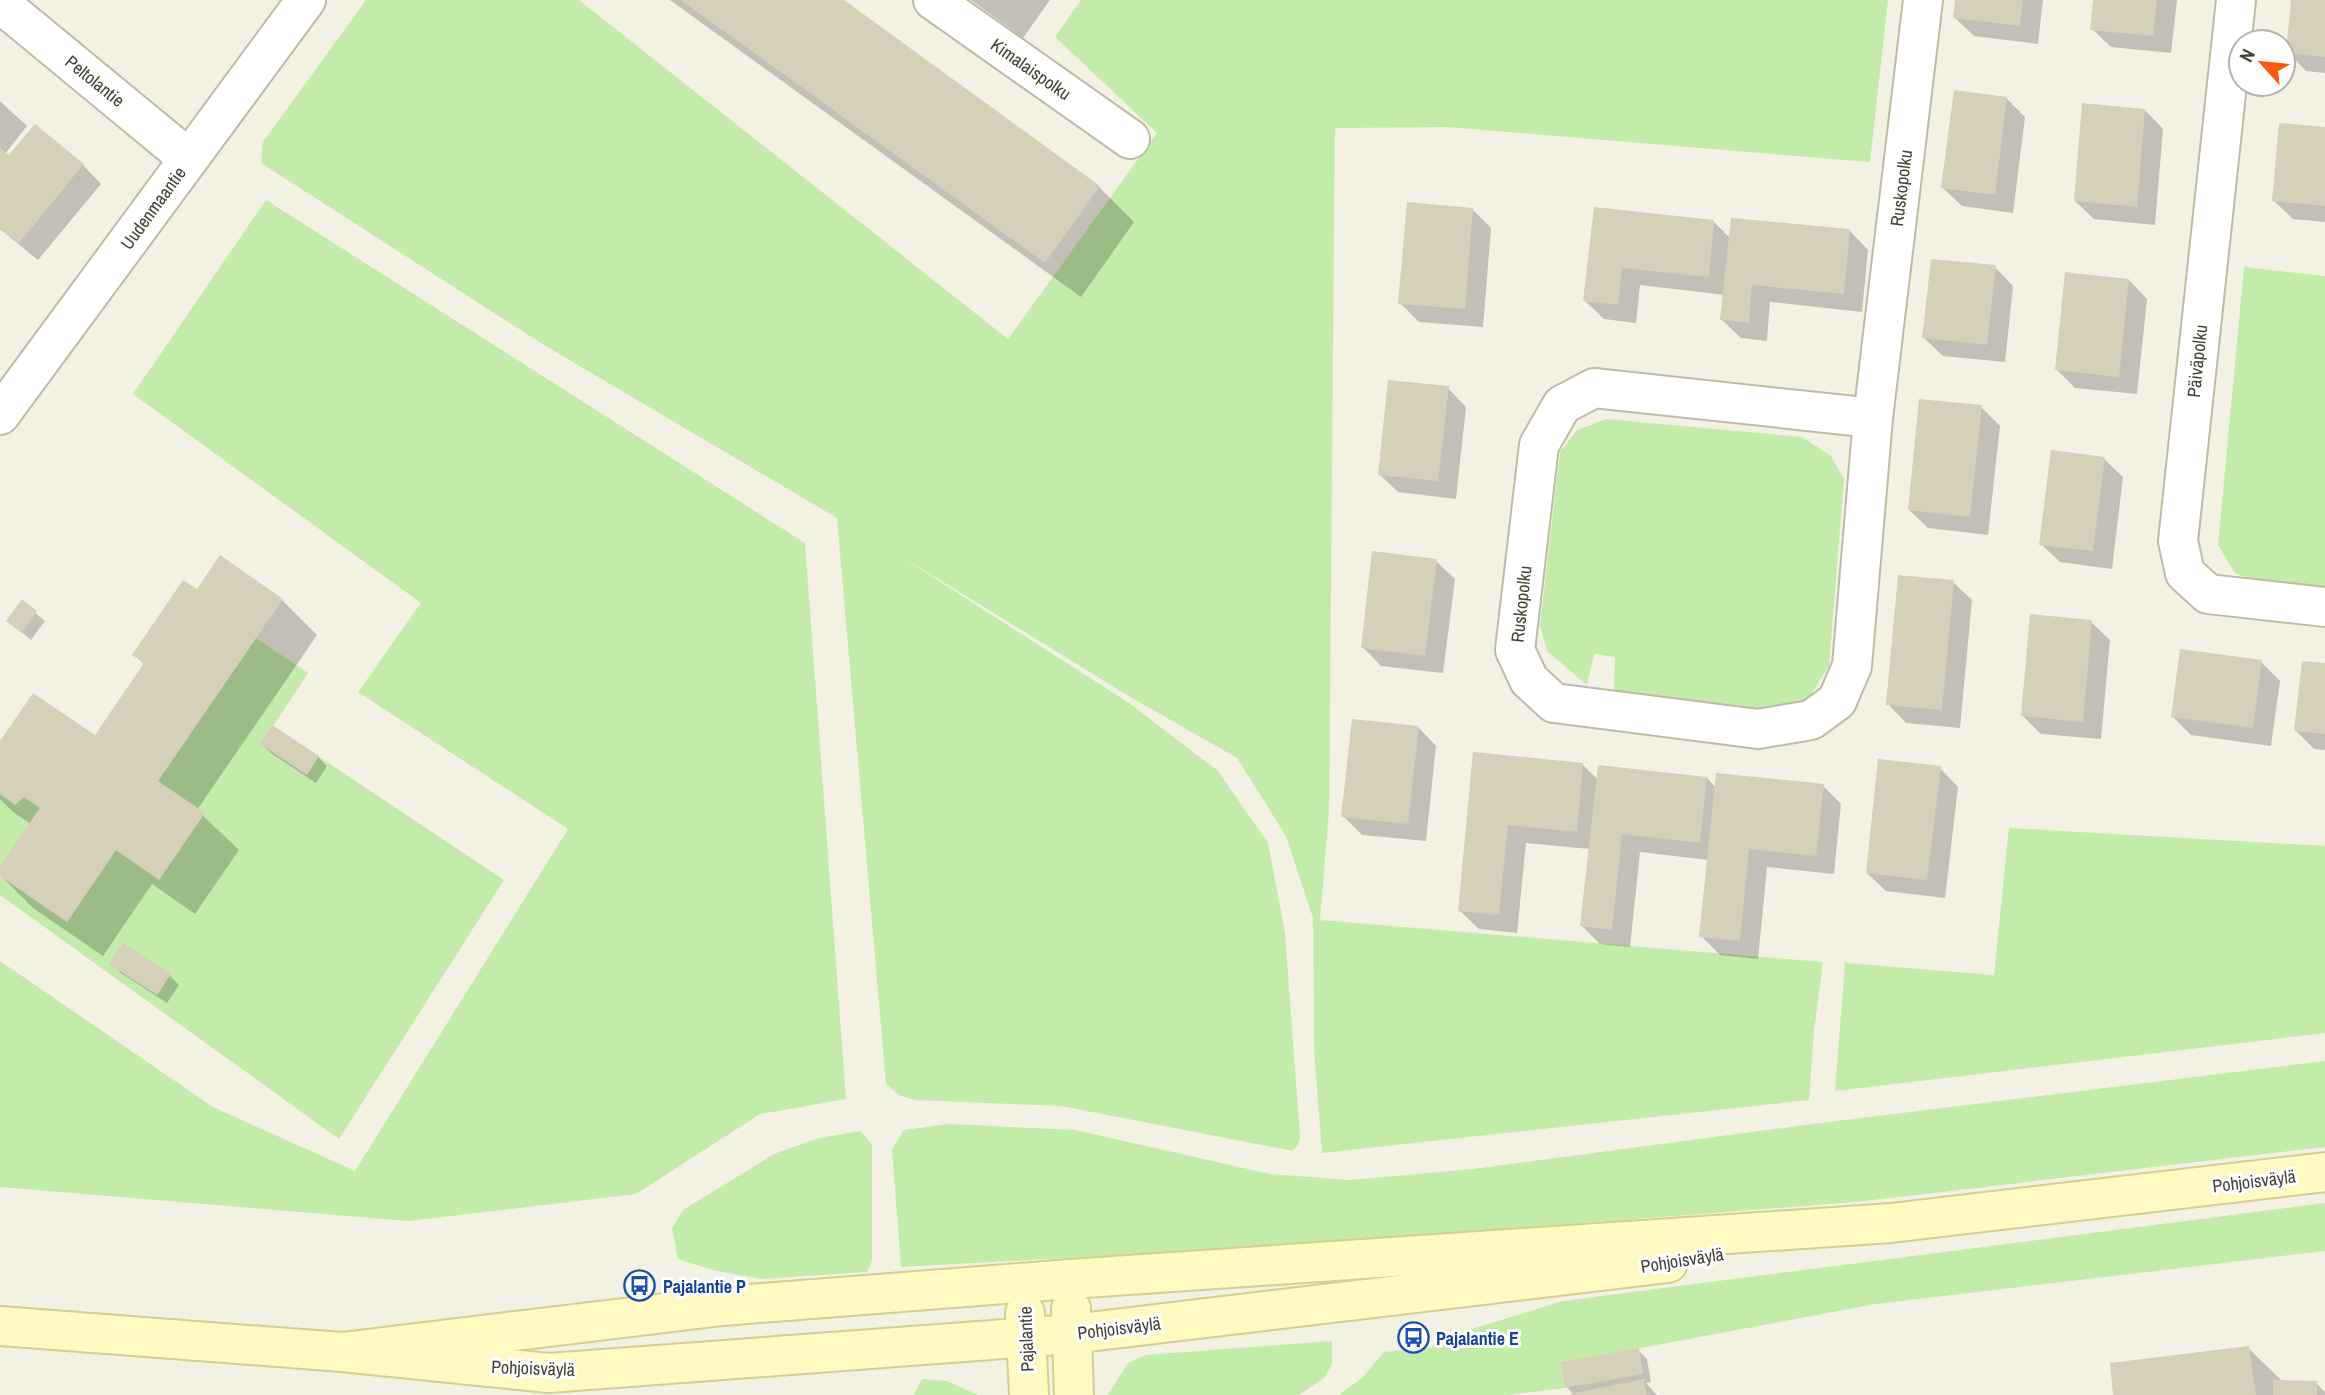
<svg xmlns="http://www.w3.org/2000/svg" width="2325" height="1395" font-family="'Archivo Narrow',sans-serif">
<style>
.green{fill:#c3eba9}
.shadow{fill:#0003}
.building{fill:#d6cfb9}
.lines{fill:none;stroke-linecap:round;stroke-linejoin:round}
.street-casing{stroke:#bfbba6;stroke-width:42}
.secondary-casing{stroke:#d6d090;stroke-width:42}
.street{stroke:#fff;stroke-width:38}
.secondary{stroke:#fffac2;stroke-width:38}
.labels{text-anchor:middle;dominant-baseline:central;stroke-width:6;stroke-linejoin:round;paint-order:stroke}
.street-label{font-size:18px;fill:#464233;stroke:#fff}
.transit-label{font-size:18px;font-weight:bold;fill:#164399;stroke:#fff;text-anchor:start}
</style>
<rect width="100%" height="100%" fill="#f3f1e4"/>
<path class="green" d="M366,0H579L1008,339L1157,133L1055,37L1081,0H1888L1870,162L1447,127L1335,128L1329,811L1320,920L1823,962L1814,1031L1809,1100L1322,1153L1314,1050L1313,918L1286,836L1237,758L1132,698L894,552L1129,703L1218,771L1268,843L1285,933L1300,1137L1298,1145L1293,1151L1061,1106L915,1100L899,1095L886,1084L837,518L544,345L261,163L263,142Z
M266,200L805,543L846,1099L760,1114L636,1194L408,1221L0,1187V961L213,1107L355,1171L568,829L358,692L421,603L133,394Z
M2244,267L2325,276V593L2268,586L2235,573L2218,545Z
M1606,419L1802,437L1831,456L1844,479L1829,666L1806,702L1760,714L1614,694L1615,657L1594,654L1587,685L1547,651L1540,625L1560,452L1577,430Z
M256,638L308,673L273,726L504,880L339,1139L0,895V876L67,922L116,850L159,879L204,813L158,781Z
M0,794L15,804L24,797L40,808L0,866Z
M2009,828L2325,846V1033L1835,1091L1845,963L1994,975Z
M2325,1061V1147L1856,1202L1284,1246L901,1267L892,1149L904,1130L949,1124L1075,1130L1270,1174L1350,1180L1473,1169L1813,1124Z
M860,1131L872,1144V1261L867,1272L761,1279L713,1270L678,1259L672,1228L683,1210L774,1154L819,1138Z
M2325,1203V1251L1876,1304L1560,1363L1565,1388L1507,1395H1339L1362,1378L1384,1352L1430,1348L1446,1337L1563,1301Z
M1332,1341V1364L1324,1378L1299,1395H1108L1128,1363L1146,1355Z
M922,1379L947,1381L978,1395H914Z"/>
<path class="shadow" d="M670,0H841L1099,187L1134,222L1081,297Z
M971,0H1050L1023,38Z
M1957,0H2043L2038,44L1974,36L1955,18Z
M2095,0H2177L2171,53L2111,47L2092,29Z
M2293,0H2325V73L2306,71L2288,52Z
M2006,98L2025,117L2013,213L1962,206L1943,188Z
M0,101L27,126L5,154L9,157L83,165L101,184L38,260L0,229Z
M2145,110L2163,129L2155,225L2094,219L2075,201Z
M2325,129V222L2293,219L2274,201Z
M1472,209L1491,228L1483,327L1419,322L1400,303Z
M1595,209L1714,222L1731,239L1850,231L1868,250L1862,312L1770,302L1767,341L1741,338L1722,320L1725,295L1640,285L1636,323L1604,319L1585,301Z
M1995,267L2013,286L2005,362L1943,356L1924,338Z
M2129,280L2147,299L2137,394L2075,388L2057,370Z
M1448,388L1466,407L1456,499L1398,492L1379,474Z
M1981,407L2000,426L1988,535L1928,528L1909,510Z
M2104,459L2123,477L2112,569L2060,562L2041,544Z
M1436,561L1455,579L1443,673L1381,666L1363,647Z
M1953,582L1972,600L1960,728L1906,723L1888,704Z
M197,591L282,600L317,635L197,810L239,850L195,914L152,884L103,956L33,908L0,875V869L31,824L13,812L0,799V744L96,738L145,665L134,655Z
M22,602L45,621L31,640L8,621Z
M2091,622L2110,640L2101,739L2041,734L2023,716Z
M2261,662L2280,681L2271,746L2191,735L2173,717Z
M2325,665V750L2314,749L2295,730Z
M1418,727L1436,746L1426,841L1362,835L1343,816Z
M262,744L318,757L327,766L316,783L271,753Z
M1475,754L1582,764L1598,780L1707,778L1716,788L1823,786L1841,804L1834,874L1767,867L1758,959L1720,955L1701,936L1709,860L1640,852L1630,947L1600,944L1582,926L1590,849L1526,843L1517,933L1479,929L1460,911Z
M1940,768L1958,787L1945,898L1886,891L1867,873Z
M112,964L170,976L179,985L167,1003L121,973Z
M2248,1348L2283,1382L2316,1383L2325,1392V1395H2114Z
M1638,1350L1647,1359L1651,1382L1646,1383L1657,1395H1574L1567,1387Z"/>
<path class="building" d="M681,0H844L1100,186L1045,263Z
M1955,0H2023L2020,26L1953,18Z
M2093,0H2157L2153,36L2090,30Z
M2291,0H2325V57L2286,53Z
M1954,90L2007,97L1995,195L1941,188Z
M2082,103L2145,109L2137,207L2074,201Z
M2279,123L2325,127V206L2272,201Z
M35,124L84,164L19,243L0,228V148L9,155Z
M1407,202L1473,208L1465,309L1398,304Z
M1594,207L1714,220L1709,277L1622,268L1618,305L1583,301Z
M1731,218L1850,229L1844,294L1752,285L1749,323L1720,320Z
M1931,259L1996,265L1987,345L1922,338Z
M2065,272L2129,279L2119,377L2055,370Z
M1388,380L1449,386L1438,481L1378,475Z
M1919,399L1982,405L1970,517L1908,510Z
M2051,450L2105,457L2093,551L2039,545Z
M1372,551L1437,559L1425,656L1361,648Z
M220,555L283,599L158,781L205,813L159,880L116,850L67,922L0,876V866L40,808L24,797L15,805L0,794V741L33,693L95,735L144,663L132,655L183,580L197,589Z
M1898,575L1954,580L1942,710L1886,705Z
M22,599L37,611L22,633L6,621Z
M2030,614L2092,620L2083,722L2021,716Z
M2180,649L2262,660L2253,728L2171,717Z
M2302,661L2325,663V734L2294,731Z
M1352,719L1419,726L1408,824L1341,817Z
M272,725L319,756L307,775L260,744Z
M1473,752L1583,763L1577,832L1508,825L1499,915L1458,911Z
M1878,759L1941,766L1927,880L1866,873Z
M1598,765L1707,777L1700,843L1622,834L1612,930L1580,926Z
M1716,773L1824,784L1816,856L1749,849L1740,941L1699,937Z
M123,943L171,974L157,995L109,964Z
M2249,1346L2256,1395H2113L2110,1363Z
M1639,1348L1643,1374L1565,1388L1560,1362Z
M1644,1379L1647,1395H1571L1570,1394Z
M2273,1380L2317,1381V1395H2273Z"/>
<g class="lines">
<defs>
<path id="street" d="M933,0L1130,139
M2236,0L2178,541L2185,573L2208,594L2325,607
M0,3L189,159
M0,415L306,0
M1873,418L1594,388L1562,405L1539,445L1515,650L1529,680L1554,703L1758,729L1811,720L1837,701L1852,666L1873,418L1923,0"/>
<path id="secondary" d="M1071,1309L1074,1395
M1025,1313L1029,1395
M0,1326L342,1352L549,1373L1072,1334L1668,1263
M342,1352L723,1306L1070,1279L1891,1223L2325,1172"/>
</defs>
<use href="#street" class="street-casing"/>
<use href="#secondary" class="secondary-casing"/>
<use href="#street" class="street"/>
<use href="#secondary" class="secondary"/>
</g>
<defs>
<symbol id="bus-ring" viewBox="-11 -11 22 22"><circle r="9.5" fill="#fff" stroke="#1a4fb4" stroke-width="1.5"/><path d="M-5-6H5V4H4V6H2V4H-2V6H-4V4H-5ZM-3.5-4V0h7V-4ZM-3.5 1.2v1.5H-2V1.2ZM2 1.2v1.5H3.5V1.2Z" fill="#1a4fb4"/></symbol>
</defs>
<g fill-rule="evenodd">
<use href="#bus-ring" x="622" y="1268" width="35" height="35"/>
<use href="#bus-ring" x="1396" y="1320" width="35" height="35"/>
</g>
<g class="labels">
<g class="street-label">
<text transform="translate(1031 69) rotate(35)">Kimalaispolku</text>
<text transform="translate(95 81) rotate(39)">Peltolantie</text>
<text transform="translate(1901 188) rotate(-83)">Ruskopolku</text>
<text transform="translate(153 208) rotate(-54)">Uudenmaantie</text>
<text transform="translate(2197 361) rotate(-84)">Päiväpolku</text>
<text transform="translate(1521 604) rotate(-84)">Ruskopolku</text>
<text transform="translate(2254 1181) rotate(-7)">Pohjoisväylä</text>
<text transform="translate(1682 1260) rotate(-9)">Pohjoisväylä</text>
<text transform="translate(1119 1328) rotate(-7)">Pohjoisväylä</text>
<text transform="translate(1026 1339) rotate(-92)">Pajalantie</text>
<text transform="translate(533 1368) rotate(2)">Pohjoisväylä</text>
</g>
<g class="transit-label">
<text x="663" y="1286">Pajalantie P</text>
<text x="1436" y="1338">Pajalantie E</text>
</g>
</g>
<g transform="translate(2262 63) rotate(297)"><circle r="33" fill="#ffffff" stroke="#b5b3ad" stroke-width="2"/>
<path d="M0-5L12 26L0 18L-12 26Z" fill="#ff5a0f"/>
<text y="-10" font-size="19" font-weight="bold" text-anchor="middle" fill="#464233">N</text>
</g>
</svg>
